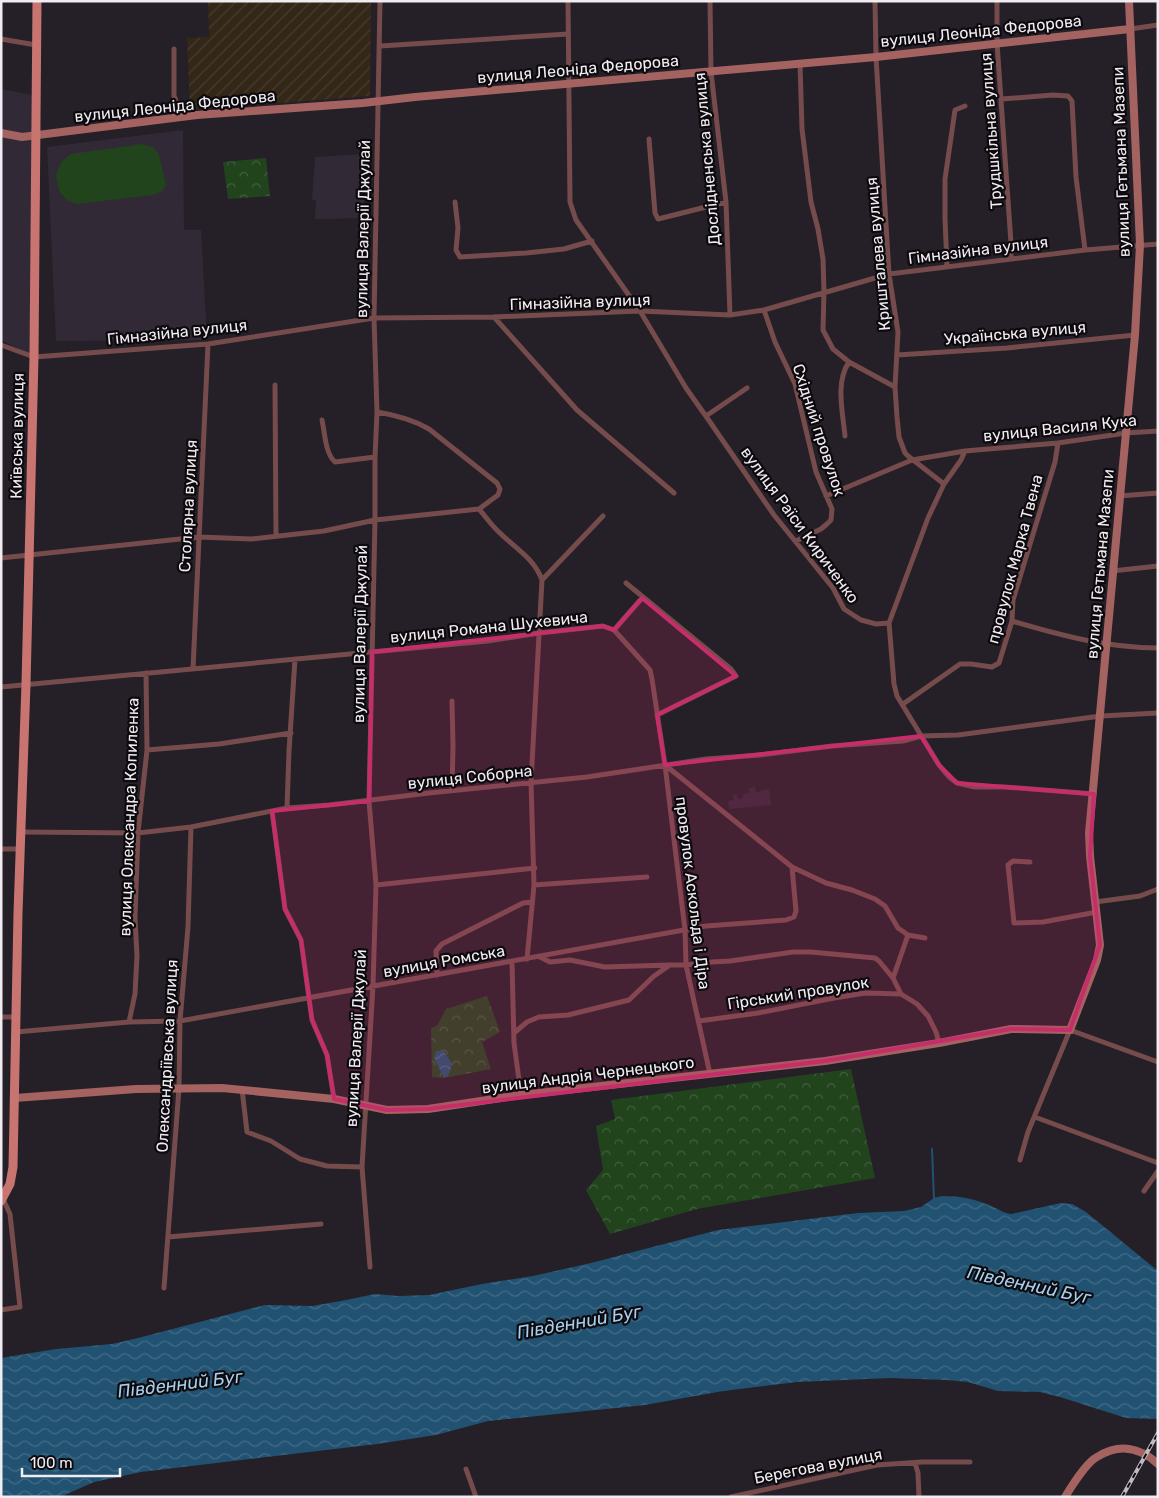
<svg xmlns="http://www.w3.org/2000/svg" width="1159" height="1498" font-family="Rubik,sans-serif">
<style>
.built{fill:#322936}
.industrial{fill:url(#industrial-furrows)}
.forest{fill:url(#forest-crowns)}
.pitch{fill:#21441d}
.water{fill:url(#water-waves)}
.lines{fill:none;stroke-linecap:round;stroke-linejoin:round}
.stream{stroke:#225272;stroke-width:2}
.street{stroke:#754c4b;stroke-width:5}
.secondary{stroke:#a46361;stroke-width:8}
.primary{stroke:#c87572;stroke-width:9}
.rail-casing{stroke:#c0bbc2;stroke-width:4}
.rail{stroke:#0d0a0e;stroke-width:2;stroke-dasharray:5.5;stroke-linecap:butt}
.marked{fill:#c72d6a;fill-opacity:0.2;stroke:#c72d6a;stroke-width:4;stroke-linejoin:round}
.labels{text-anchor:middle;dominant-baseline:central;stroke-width:4.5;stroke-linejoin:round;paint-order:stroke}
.street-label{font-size:16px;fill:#f0ecf2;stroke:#0d0a0e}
.water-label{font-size:18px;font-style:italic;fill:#a6d0ee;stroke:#0d0a0e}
</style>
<defs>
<pattern id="industrial-furrows" width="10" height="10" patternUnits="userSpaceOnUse" patternTransform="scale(1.25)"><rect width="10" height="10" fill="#332718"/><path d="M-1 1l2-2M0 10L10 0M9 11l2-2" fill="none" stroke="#473c2f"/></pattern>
<pattern id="forest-crowns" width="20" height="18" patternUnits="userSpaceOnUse" patternTransform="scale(1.25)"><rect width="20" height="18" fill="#21441d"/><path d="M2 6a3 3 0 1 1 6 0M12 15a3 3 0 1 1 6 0" fill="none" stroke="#425f3e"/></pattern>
<pattern id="water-waves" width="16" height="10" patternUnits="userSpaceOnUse" patternTransform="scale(1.25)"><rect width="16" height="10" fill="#225272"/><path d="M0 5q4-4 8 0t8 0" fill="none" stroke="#426b87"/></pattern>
</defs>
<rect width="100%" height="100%" fill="#251f27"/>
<path class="built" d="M1,89L32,95L34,357L1,340Z
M183,130L184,230H201L207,340L56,341L47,147Z
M364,154V218L315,219L316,200H312L315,157Z
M755,787L756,792H761V790L769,789L771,805L729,809L728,801L734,800L733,795L737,794L738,799H740L743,797V794L749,793V788Z"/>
<path class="industrial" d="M208,1H371L370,96L190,110L187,38L209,37Z"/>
<path class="forest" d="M266,158L270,196L228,199L223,162Z
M487,996L500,1032L482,1042L491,1069L444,1078L432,1077L431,1028L437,1026L446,1009Z
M851,1069L875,1178L697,1209L610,1234L586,1190L603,1170L596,1126L615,1119L611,1100Z"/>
<path class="pitch" d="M142,144L154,148L159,155L166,185L162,191L153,195L77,204L68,201L59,191L56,175L61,162L71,154Z"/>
<path class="water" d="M436,1051H444L452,1064L449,1074L444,1078L434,1058Z
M942,1196C959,1196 977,1199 993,1207C1000,1210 1004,1213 1011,1214L1061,1203L1072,1204L1086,1212L1158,1271V1419L1126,1418L1060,1397L1040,1392L998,1391L968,1382L947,1380L890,1378L797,1382L723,1391L645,1405L488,1421L436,1435L377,1444L141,1472L94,1482L60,1497H1V1358L56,1349L112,1344L138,1338L265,1305L312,1306L341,1301L375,1294L398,1296L429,1295L482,1284L533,1276L591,1263L718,1230L858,1213L904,1211L921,1207L934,1198Z"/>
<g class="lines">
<path class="stream" d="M932,1149L934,1199"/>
<path class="street" d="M568,1L570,202L576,220L640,311L686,388L710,422L774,515L833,588L844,609L861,620L876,624L889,623
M710,1L711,72L726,202L730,315
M875,1L876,57L889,274L898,332L895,387L897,417L899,437L905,453L908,456L944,484
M997,1V43L1011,243V259
M1130,29L1158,25
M1,39L36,45
M380,46L568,34
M174,49V96L183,117
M800,63L802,129L811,202L818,229L823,259L824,292L823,330L833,349L849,362L895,387
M1002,99L1053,95L1068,96L1072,101L1076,177L1085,250
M649,139L655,213L658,219L726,202
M455,202L458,228L456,250L460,257L526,253L564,249L592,241
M947,266L945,219V179L955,110L965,106
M764,310L775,342L795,384L816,472L832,509L831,520L827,524L821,529L796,541
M494,317L577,410L674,493
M1,345L34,357L208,344L374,318L494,317L640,311L730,315L764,310L889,274L1085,250L1158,244
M897,355L1007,348L1135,335
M275,385L276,536
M377,412C396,415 412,419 429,429L497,483L500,489L498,495L479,509
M706,416L747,388
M322,420C325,433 325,453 335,462L375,457
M845,436C843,414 835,382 849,362
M965,451L961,460L944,484L928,518L889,623L894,684L897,696L939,765L949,777L957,783L975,787H1005L1094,794
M826,496L912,460L965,451L1058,443L1126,433L1158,431
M1119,496L1158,493
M479,509C486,517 492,526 500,533C516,549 534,558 542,580L531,782L534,885L527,959
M1,558L199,537L251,539L324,531L375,520L479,509
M1112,571L1158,566
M542,580L603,516
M626,583L731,669L736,676L657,715
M1012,621C1059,635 1108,648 1158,648
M614,630L642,598
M193,669L208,344
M1,687L488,641L539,633L603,626L614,630L650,670L652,679L665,765L685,930L686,965L710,1074
M452,701L453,746L452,791
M903,704L960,664H971L992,667L999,663L1012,621L1013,600L1055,462L1058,443
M147,750L219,744L291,733
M665,765L792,867L826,883L852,890L875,899L885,906L898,928L908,935L925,938
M287,808L289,751L295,659
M272,811L285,909L301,940L312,1020L327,1055L334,1099
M21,832L138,833L191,827L287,808L329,805L429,793L587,777L706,759L760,755L832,746L903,741L921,736L958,735L1101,716L1158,713
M1,849H20
M1030,862L1013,861L1008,865L1014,923L1043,922L1097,912
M376,885L535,868
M534,885L647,877
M1095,902L1140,896L1158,889
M908,935L893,978L901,994L917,1004L928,1016L936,1032L939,1043
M540,957L550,962L570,960L605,967L670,965
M512,962L514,1043L521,1095
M437,975L436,951L442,944L523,903L532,902
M1,1017H16
M699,1021L758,1013L834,998L865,993L901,994
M129,1022L135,994L137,956L135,918L138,833L147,750L146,673
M16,1032L129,1022L180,1021L706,926L786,920L794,917L796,911L792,867
M514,1033L527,1022L539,1017L568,1015L629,1000L654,976L670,965H686L712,962L730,961L793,952H811L875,958L879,961L893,978
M242,1089L247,1132L271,1141L300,1159L327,1166L362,1167
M1035,1117L1158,1163
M1020,1160L1028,1132L1070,1030L1158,1062
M1144,1191L1158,1171
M168,1237L321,1224
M370,1267L362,1167L373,986L376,885L369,801L375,520V457L377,412L374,318L380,1
M164,1288L179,1088L180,1021L188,927L191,827
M1,1310L20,1307L10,1214L3,1199
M915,1463L918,1473L919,1497
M466,1469L476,1497
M731,1497L877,1465L922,1462H970"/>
<path class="secondary" d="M1,133L22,137L197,115L363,103L415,97L876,57L1130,29
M15,1098L136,1089L222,1088L334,1099L387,1110L428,1109L521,1095L825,1061L939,1043L1011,1029L1070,1030L1097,960L1100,945L1090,856L1089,833L1135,335L1140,245L1129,1
M1065,1497C1071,1487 1087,1462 1097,1457C1119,1443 1140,1447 1158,1464"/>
<path class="primary" d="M1,1201L10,1184L13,1167L18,913L26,684L34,357L37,1"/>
<defs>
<path id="rail" d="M1122,1497L1158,1433"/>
</defs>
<use href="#rail" class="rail-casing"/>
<use href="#rail" class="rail"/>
</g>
<path class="marked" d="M642,598L736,676L657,715L665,765L921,736L939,765L957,783L1094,794L1090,856L1100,945L1070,1030L1011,1029L825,1061L428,1109L387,1110L334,1099L327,1055L312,1020L301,940L285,909L272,811L369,801L372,652L603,626L614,630Z"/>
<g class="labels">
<g class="street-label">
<text transform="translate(981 31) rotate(-6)">вулиця Леоніда Федорова</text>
<text transform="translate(578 69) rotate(-5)">вулиця Леоніда Федорова</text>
<text transform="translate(175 106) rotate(-6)">вулиця Леоніда Федорова</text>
<text transform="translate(991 131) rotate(-94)">Трудшкільна вулиця</text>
<text transform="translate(707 159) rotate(-95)">Дослідненська вулиця</text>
<text transform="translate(1121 162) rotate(-92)">вулиця Гетьмана Мазепи</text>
<text transform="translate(363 229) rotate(-89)">вулиця Валерії Джулай</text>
<text transform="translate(978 250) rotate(-7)">Гімназійна вулиця</text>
<text transform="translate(878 254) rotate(-95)">Кришталева вулиця</text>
<text transform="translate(580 302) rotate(-2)">Гімназійна вулиця</text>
<text transform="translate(177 332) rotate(-6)">Гімназійна вулиця</text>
<text transform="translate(1015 333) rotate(-5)">Українська вулиця</text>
<text transform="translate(1060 428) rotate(-6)">вулиця Василя Кука</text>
<text transform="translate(819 430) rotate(72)">Східний провулок</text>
<text transform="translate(17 436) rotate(-89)">Київська вулиця</text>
<text transform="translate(188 506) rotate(-87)">Столярна вулиця</text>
<text transform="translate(800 525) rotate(54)">вулиця Раїси Кириченко</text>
<text transform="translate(1015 559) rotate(-75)">провулок Марка Твена</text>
<text transform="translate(1100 564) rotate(-85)">вулиця Гетьмана Мазепи</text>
<text transform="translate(489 627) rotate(-6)">вулиця Романа Шухевича</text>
<text transform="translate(360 634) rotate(-89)">вулиця Валерії Джулай</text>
<text transform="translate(470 777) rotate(-6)">вулиця Соборна</text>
<text transform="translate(129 817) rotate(-88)">вулиця Олександра Копиленка</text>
<text transform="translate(693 893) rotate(83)">провулок Аскольда і Діра</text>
<text transform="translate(444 961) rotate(-10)">вулиця Ромська</text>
<text transform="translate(798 993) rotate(-9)">Гірський провулок</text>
<text transform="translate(356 1038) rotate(-87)">вулиця Валерії Джулай</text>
<text transform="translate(167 1056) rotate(-87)">Олександріївська вулиця</text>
<text transform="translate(588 1075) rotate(-7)">вулиця Андрія Чернецького</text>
<text transform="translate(818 1466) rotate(-11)">Берегова вулиця</text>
</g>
<g class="water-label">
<text transform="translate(1029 1285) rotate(12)">Південний Буг</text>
<text transform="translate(579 1322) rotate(-10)">Південний Буг</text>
<text transform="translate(180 1384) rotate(-7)">Південний Буг</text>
</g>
</g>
<rect width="1159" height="1498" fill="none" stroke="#f0ecf2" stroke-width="5"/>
<path d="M22 1468v8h98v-8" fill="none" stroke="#f0ecf2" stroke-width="2.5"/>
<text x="30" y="1468" font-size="15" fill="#f0ecf2" stroke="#0d0a0e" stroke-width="4" paint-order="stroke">100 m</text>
</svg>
